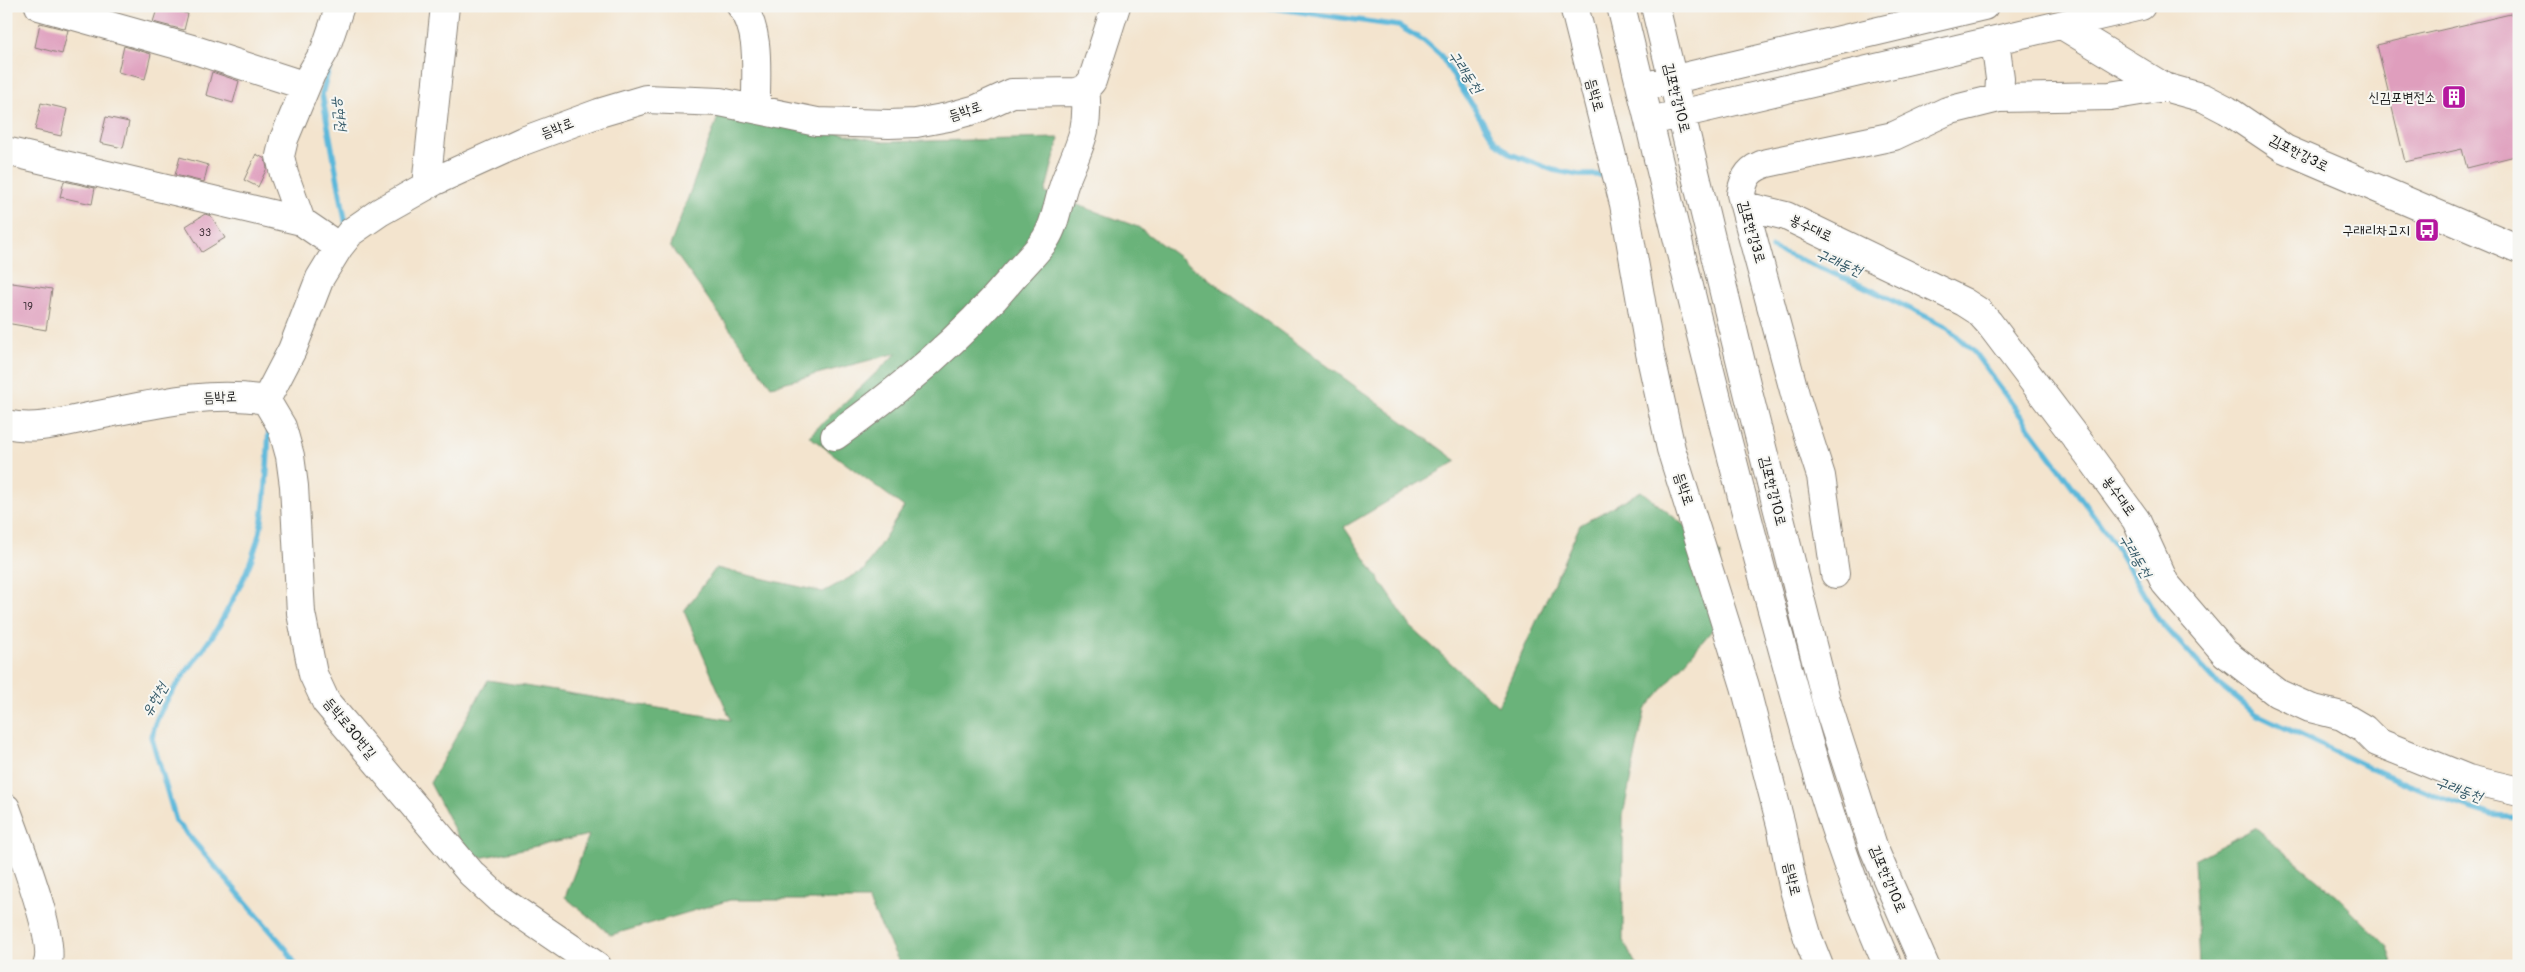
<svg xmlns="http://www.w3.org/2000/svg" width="2525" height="972" font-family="Pangolin,'Poor Story',sans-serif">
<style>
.forest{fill:#6ab37a;stroke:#43684b}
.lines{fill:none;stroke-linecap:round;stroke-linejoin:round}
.stream{stroke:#5cb8da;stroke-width:5.5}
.building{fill:#df9ebd}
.minor-casing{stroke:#888075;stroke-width:30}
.minor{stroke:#fff;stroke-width:28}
.labels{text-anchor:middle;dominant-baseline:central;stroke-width:4;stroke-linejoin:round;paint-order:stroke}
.number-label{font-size:11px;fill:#4d3c44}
.street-label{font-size:14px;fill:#1c1c1c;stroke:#f6f6f2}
.poi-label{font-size:14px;fill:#1c1c1c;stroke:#f6f6f2;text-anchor:end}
.water-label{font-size:15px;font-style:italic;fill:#365a68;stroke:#f6f6f2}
</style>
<rect width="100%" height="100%" fill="#f6f6f2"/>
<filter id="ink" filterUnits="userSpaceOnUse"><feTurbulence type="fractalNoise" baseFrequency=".02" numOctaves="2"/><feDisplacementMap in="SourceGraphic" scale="10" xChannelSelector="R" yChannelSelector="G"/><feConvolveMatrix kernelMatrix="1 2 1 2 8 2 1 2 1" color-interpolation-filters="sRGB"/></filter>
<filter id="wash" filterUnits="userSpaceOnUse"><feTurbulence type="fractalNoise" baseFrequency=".0096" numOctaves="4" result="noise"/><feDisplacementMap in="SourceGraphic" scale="20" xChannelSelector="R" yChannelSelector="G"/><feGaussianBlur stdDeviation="1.12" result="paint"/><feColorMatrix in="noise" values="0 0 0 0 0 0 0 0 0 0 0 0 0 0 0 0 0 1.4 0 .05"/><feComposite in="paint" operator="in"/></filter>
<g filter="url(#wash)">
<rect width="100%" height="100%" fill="#f3e4ce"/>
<path class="forest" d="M721,109L884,142L1059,138L1045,193L1138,227L1457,461L1344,527L1411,627L1498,706L1580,525L1641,491L1720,554L1718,623L1645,710L1623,815V941L1637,966H901L868,900H730L611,935L565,897L589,835L470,860L430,783L488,680L731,720L684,611L716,568L823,592L864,570L904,507L809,436L897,353L771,386L670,246Z
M2255,828L2337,896L2388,947L2394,966H2199L2194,860Z"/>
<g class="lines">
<path class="stream" d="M1259,6L1399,26L1424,41L1441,56L1495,141L1510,154L1553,170L1579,175H1603
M329,68L322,94L346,225
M1772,248L1861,285L1947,327L1974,352L2116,546L2158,619L2215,681L2256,714L2361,764L2442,799L2491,815L2519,817
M269,425C268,456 267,488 262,520C257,555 238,591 221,622C203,656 154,703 152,739L176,821L287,950L296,966"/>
</g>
<g id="blocks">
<path class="building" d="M158,6L188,14L184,30L153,22Z
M2519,12V155L2467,168L2462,149L2405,162L2377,45Z
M40,23L68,30L62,54L35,47Z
M124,46L151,54L145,79L118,72Z
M212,72L239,81L233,103L206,95Z
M41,103L67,109L61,136L35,130Z
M106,117L129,122L123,148L100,143Z
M256,154L265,159L267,168L258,187L244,180Z
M180,157L208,165L204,182L175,175Z
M64,181L95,188L92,204L60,197Z
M205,214L211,216L225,238L202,252L186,226Z
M6,282L52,289L46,330L6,323Z"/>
</g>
</g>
<g filter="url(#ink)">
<use href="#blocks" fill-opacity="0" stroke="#888075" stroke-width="1"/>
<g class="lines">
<defs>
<path id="minor" d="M39,6L192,49L306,86
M741,6C762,31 755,78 756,109
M1574,6L1624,204L1650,353L1671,449L1745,686L1781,825L1793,886L1808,938L1819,966
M1621,6C1669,203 1715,399 1768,595C1802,721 1834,846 1888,966
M1655,6L1749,396L1826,700L1874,849L1925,966
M2062,25L2164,87L2204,98L2227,110L2285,149L2519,249
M1654,84L1984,6
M1999,98L2110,96L2164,87
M1663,118L2141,6
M6,151L301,221
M426,186L445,6
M1745,206L1786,216L1964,302L1978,311L1989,323L2088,454L2136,520L2165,583L2225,653L2277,693L2310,708L2342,716L2364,729L2377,742L2468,779L2519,791
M339,247L301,221L284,174L280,156L284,139L311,74L325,50L340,6
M266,400L282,427L290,456L294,486L301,613L313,674L326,702L471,873L499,899L597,966
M6,424C35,431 64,422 93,416C150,405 208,390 266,400L292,350L320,278L339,247L351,232L380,212L435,181L523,141L599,113L646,99L720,102L817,122L889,124L916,123L948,117L977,109L1012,93L1076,92L1085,89L1092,81L1116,6
M835,436C900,389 961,339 1013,277C1023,265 1036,253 1045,240C1057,222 1058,199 1066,179C1080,144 1090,129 1085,89
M1835,574L1821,476L1796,398L1741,194C1744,176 1750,168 1767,163L1894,136L1947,111L1999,98L2000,79L1995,41
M6,808C16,837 58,941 47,966"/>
</defs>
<use href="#minor" class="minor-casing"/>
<use href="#minor" class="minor"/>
</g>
</g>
<defs>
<symbol id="building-square" viewBox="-11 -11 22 22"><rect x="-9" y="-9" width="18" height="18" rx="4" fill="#b5179e" stroke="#f6f6f2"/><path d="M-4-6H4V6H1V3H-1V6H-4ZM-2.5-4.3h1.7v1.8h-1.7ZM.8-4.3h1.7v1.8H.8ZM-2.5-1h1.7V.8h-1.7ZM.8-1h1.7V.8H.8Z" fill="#fff"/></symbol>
<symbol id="bus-square" viewBox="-11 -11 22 22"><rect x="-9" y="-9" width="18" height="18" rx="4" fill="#b5179e" stroke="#f6f6f2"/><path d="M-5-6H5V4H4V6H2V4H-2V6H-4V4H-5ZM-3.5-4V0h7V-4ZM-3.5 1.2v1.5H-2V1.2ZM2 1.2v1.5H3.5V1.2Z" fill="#fff"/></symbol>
</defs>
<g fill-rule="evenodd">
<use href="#building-square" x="2440" y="83" width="28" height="28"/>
<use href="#bus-square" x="2413" y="216" width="28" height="28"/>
</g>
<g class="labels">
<g class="number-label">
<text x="205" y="232">33</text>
<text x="28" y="306">19</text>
</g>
<g class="street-label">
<text transform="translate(1595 95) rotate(75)">듬박로</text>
<text transform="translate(1677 98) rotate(76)">김포한강10로</text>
<text transform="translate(965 111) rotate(-18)">듬박로</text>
<text transform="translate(557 128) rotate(-21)">듬박로</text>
<text transform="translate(2299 153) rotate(27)">김포한강3로</text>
<text transform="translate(1811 228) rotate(25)">봉수대로</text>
<text transform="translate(1752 232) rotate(74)">김포한강3로</text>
<text transform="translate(220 397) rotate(-2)">듬박로</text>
<text transform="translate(1684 489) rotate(72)">듬박로</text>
<text transform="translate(1773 491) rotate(76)">김포한강10로</text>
<text transform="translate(2119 496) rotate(54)">봉수대로</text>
<text transform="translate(350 728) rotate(51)">듬박로30번길</text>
<text transform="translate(1792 879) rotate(77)">듬박로</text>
<text transform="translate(1888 879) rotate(67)">김포한강10로</text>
</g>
<g class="poi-label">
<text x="2436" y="97">신김포변전소</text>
<text x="2410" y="230">구래리차고지</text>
</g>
<g class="water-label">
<text transform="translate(1465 72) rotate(56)">구래동천</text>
<text transform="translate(339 113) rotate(83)">유현천</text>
<text transform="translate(1839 263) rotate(23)">구래동천</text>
<text transform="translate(2135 556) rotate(59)">구래동천</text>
<text transform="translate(155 700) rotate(-60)">유현천</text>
<text transform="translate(2459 790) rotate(20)">구래동천</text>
</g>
</g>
<rect width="2525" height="972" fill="none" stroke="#f6f6f2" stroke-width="25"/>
</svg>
